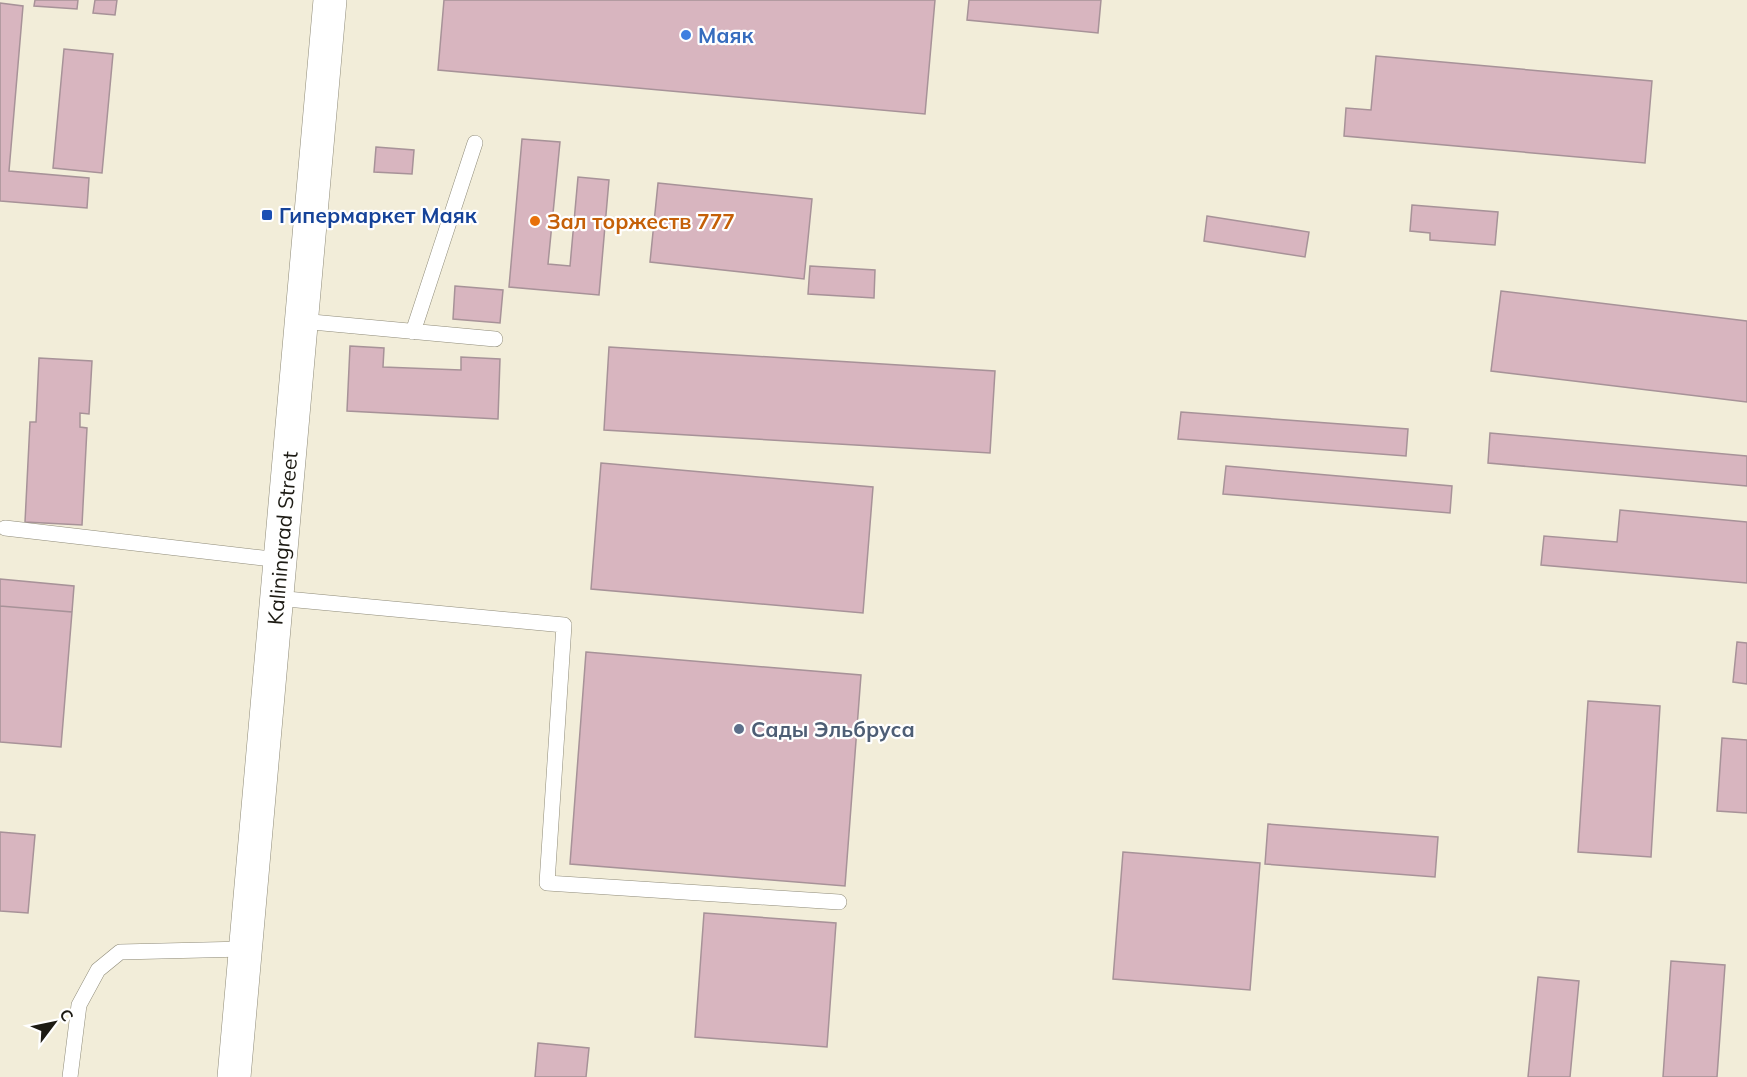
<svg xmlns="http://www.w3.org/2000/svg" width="1747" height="1077" font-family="Mulish,sans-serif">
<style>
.building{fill:#d8b5bf;stroke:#a79298;stroke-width:1.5}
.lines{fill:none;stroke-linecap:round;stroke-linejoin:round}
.lane-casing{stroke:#8f8b79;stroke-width:16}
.secondary-casing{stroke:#8f8b79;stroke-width:34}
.lane{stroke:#fff;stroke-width:15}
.secondary{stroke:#fff;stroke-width:33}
.shop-dot{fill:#3f7fe0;stroke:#fff;stroke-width:2}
.transit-dot{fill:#1a4fb4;stroke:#fff;stroke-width:2}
.food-dot{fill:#e8710a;stroke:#fff;stroke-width:2}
.service-dot{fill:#5c6f8a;stroke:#fff;stroke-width:2}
.labels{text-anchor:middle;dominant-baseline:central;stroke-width:4.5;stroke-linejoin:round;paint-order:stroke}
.shop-label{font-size:21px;font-weight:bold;fill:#366cbe;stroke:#fff;text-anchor:start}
.transit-label{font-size:21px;font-weight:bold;fill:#164399;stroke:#fff;text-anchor:start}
.food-label{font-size:21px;font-weight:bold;fill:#c56008;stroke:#fff;text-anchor:start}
.street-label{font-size:21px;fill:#1d1b14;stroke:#fff}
.service-label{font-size:21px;font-weight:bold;fill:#4e5e75;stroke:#fff;text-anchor:start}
</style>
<rect width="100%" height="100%" fill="#f2edd9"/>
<path class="building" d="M35,0H78L77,9L34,6Z
M95,0H117L115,15L93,13Z
M444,0H935L925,114L438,70Z
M969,0H1101L1098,33L967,20Z
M0,3L23,6L9,171L89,178L87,208L0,201Z
M64,49L113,54L102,173L53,168Z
M1376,56L1652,81L1645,163L1344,136L1346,108L1371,110Z
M522,139L560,142L548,264L570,266L578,177L609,180L599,295L509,287Z
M376,147L414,150L412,174L374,172Z
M658,183L812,199L804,279L650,262Z
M1412,205L1498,212L1495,245L1430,240V233L1410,231Z
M1207,216L1309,232L1305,257L1204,241Z
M810,266L875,270L874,298L808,294Z
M455,286L503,290L500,323L453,319Z
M1501,291L1747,321V402L1491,371Z
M350,346L384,348L383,367L461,370V357L500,359L498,419L347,411Z
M609,347L995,371L990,453L604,430Z
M39,358L92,361L89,414L80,413V427L87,428L82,525L25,522L30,422H36Z
M1181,412L1408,429L1406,456L1178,439Z
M1490,433L1747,456V486L1488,463Z
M601,463L873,487L863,613L591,589Z
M1226,466L1452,486L1450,513L1223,494Z
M1620,510L1747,522V583L1541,565L1544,536L1617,542Z
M0,579L74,586L72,612L0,606Z
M0,606L72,612L61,747L0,742Z
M1737,642L1747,643V684L1733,682Z
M586,652L861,675L845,886L570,864Z
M1588,701L1660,706L1651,857L1578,852Z
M1722,738L1747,740V813L1717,811Z
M1268,824L1438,837L1435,877L1265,864Z
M0,832L35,835L28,913L0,911Z
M1123,852L1260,863L1250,990L1113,979Z
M704,913L836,923L827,1047L695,1037Z
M1671,961L1725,965L1717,1077H1663Z
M1538,977L1579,981L1570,1077H1528Z
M538,1043L589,1048L586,1077H535Z"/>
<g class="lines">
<defs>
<path id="lane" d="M301,321L495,339
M413,332L475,143
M5,528L280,560
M276,598L564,625L547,883L839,902
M70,1077L79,1005L98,970L120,952L245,949"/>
<path id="secondary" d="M234,1077L330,0"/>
</defs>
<use href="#lane" class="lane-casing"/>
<use href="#secondary" class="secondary-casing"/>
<use href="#lane" class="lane"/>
<use href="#secondary" class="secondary"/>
</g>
<circle class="shop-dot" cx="686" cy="35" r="6"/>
<rect class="transit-dot" x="261" y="209" width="12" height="12" rx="3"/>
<circle class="food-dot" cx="535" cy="221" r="6"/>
<circle class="service-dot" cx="739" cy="729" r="6"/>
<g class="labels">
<g class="shop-label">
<text x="698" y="35">Маяк</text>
</g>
<g class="transit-label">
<text x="279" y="215">Гипермаркет Маяк</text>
</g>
<g class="food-label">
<text x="547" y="221">Зал торжеств 777</text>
</g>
<g class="street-label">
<text transform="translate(282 538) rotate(-85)">Kaliningrad Street</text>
</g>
<g class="service-label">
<text x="751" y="729">Сады Эльбруса</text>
</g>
</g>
<g transform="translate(54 1023) rotate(58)" stroke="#ffffff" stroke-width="4.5" paint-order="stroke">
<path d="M0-4.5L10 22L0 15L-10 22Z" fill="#1d1b14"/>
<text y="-9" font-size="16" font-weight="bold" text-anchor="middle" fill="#1d1b14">С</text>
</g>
</svg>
